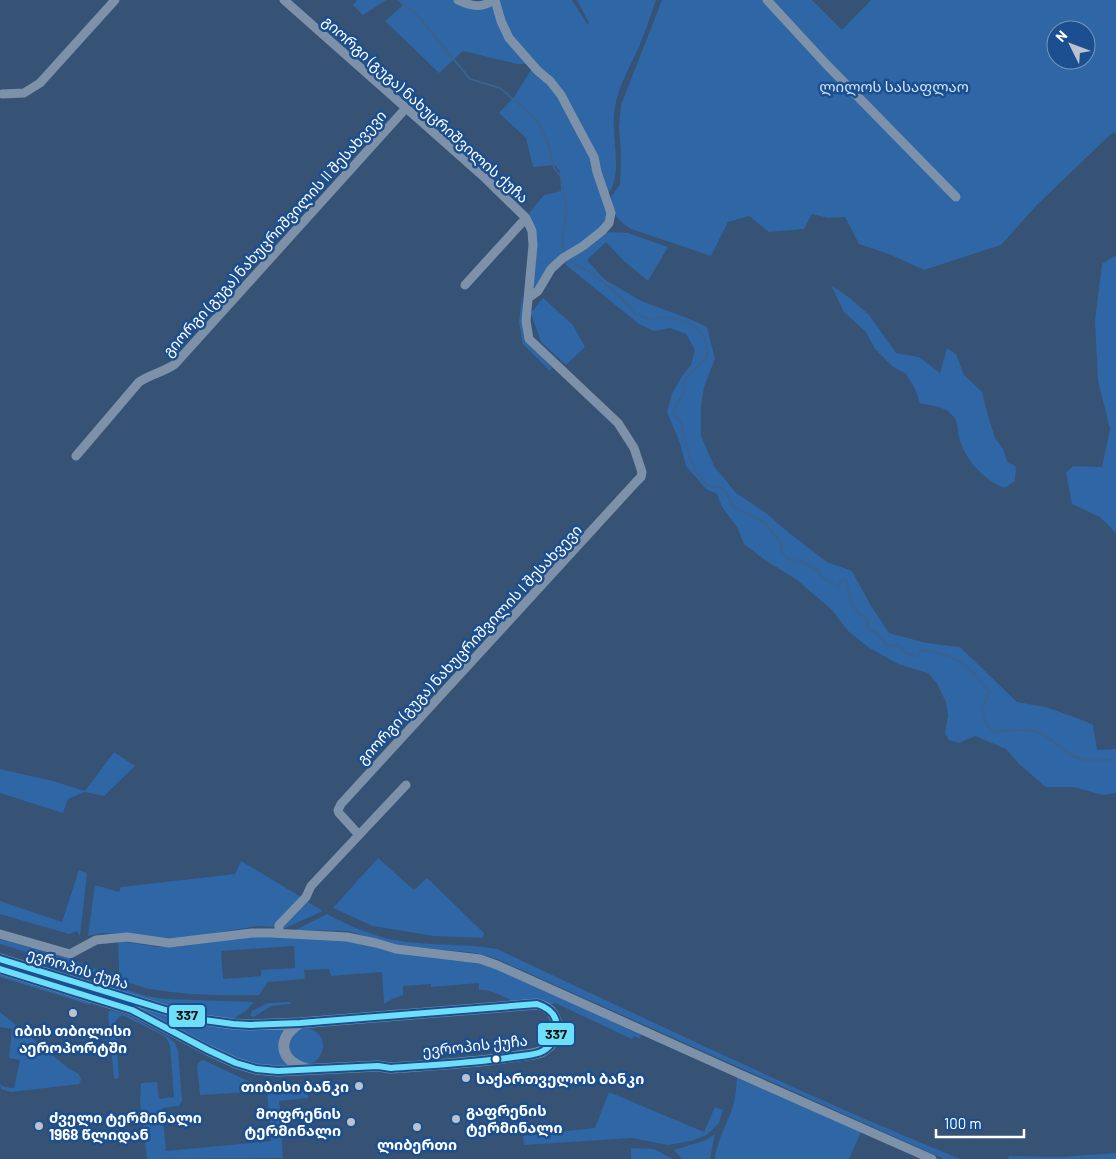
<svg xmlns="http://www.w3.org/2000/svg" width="1116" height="1159" font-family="Barlow,'Noto Sans Georgian',sans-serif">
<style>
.green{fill:#2f66a5;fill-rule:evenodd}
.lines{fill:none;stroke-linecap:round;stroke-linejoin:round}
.stream{stroke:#3b618d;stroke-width:2}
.minor{stroke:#7d92a8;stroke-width:9}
.major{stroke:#7d8ea7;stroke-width:11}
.bus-1-casing{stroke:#1b4f8f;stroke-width:10}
.bus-1{stroke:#6ddff8;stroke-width:6}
.poi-dot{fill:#b9c2ce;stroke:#1b4f8f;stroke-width:2}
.bus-dot{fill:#fff;stroke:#1b4f8f;stroke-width:2}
.labels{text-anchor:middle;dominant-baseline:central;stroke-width:5;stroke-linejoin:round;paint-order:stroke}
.park-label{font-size:15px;fill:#cfe3fa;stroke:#1b4f8f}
.street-label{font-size:15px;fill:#fff;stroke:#1b4f8f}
.poi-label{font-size:15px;font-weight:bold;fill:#fff;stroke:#1b4f8f;text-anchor:start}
.line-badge{stroke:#1b4f8f;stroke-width:2}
.pale-badge-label{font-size:14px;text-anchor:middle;font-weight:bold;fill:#111}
</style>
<rect width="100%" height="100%" fill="#365274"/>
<path class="green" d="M357,0H386L363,15L353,5Z
M399,0H454L491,6L494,8L507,40L558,94L592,158L609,212L607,222L537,287L532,288C535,261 542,238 529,213L544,195L561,191L560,172L555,165L533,167L526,138L499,113L514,97L531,70L526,64H517L463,51L439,73L385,21L403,5Z
M498,0H572L587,24L589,23L577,0H656C650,17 645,34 637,51C628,71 615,93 614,115C612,138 623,176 608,194L563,92L510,36Z
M662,0H764L806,36L770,0H812L842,30L871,0H1116V134L1113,132L1037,205L1001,245L924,270L889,254L859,244L845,217L828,218L812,214L804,229L769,232L749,216L728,222L711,256L631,229C616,219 614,215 610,199L620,184L621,156L619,127L621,105ZM1056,30H1086V60H1056Z
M609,232L628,233L668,247L648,281L624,261L606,242L587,260L604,279L641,301L690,319L707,327L715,359L704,387L701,406V436L714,466L736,493L766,513L788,532L827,562L852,571L871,606L889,633L926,643L960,647L1017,702L1046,707L1085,721L1093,725L1097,750L1116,749V793L1103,795L1073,787H1046L1020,765L1006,749L975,736L959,743L949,740L945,733L948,715L946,702L936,682L928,673L898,664L868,647L848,631L832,610L797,580L765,560L744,544L737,527L722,507L717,494L706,489L686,466L680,443L667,412L672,394L682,376L691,365L695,350L686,334L670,328L654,331L639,324L566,265L565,259L600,235Z
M1116,255V533L1100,517L1072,504L1066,473L1073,466L1102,467L1110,429L1098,381L1095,320L1102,264Z
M831,285L850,298L869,315L896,353L919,357L940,373L947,348L956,354L964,375L982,392L988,416L995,438L1003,449L1007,461L1016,467L1015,481L1005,488C985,481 967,462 960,441C955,426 962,422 946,410C940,406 927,405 920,403L915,389L906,374L892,366L875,349L866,332L844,312Z
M522,294L524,328L531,346L552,368L550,371L523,344L519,323Z
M543,298L573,325L585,347L566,365L541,342L531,313Z
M114,752L135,766L104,796L85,792L68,799L63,813L0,793V769L53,781L85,791Z
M378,858L414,890L427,878L484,933L483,938L434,936L373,926L333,908Z
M241,861L301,897L275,927L258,926L179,939L104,933L88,936L95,885L119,892L121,887L235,874Z
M79,870L87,873L80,936L77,931L69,934L0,914V901L62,922Z
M305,900L323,911L283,929L284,921Z
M327,914C350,926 374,937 400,941C432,946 465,943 497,949C651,1021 803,1095 960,1159H944L497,959L476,953L396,945L348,931L295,930Z
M254,936L336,939L473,961L495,967L641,1035L640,1039L634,1036L632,1039L555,1003C546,1008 526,1005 516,1002C503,998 494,989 479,990V983L431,987V984L403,986V995L392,999L384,1004L382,972L331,976L329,969L304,970L305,979L268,982L259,995C222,996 186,995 149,989L0,944V939L70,959L105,973L119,972L118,941L159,947H176ZM294,946L295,968L261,970V976L223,979L221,951Z
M0,975L91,1003L90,1005L0,977Z
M103,982L146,996L166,999L254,1002L247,1010L233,1019L203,1016L102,987Z
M109,996L164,1012L287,1027L292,1068L263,1067L239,1060Z
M290,1002L292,1004L271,1006L254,1017L250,1016L252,1011L268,1003Z
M110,1010L130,1016L168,1037L175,1043L178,1051L182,1101L179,1106L162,1108L166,1151L271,1141L267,1091L200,1095L197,1066L199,1062L203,1060L259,1086L307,1087L308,1098L279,1101L283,1158L147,1159L140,1101L141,1083L157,1082L159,1099L174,1097L170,1045L166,1038L162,1035L122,1015L115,1021L119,1078L114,1079L108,1014Z
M0,1012L68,1068L79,1074L81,1080L79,1084L11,1092L1,1089L0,1084L4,1087L14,1088L20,1060L9,1058L12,1029L0,1027Z
M307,1028C337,1035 319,1072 301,1063C297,1061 292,1055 289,1052C288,1039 292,1030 307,1028Z
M737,1078L861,1132L849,1159H715C717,1138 729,1122 734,1102C736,1094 736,1086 737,1078Z
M609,1092L704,1132L715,1107L723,1110L719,1123L707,1135L691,1141L668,1145L632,1138L524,1145L523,1136L595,1128Z
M715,1134L710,1159H682L674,1150L706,1140Z
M631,1148L654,1149L673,1159H631Z
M1116,1153V1159H1008L1009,1156L1059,1157Z"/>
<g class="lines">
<path class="stream" d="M398,0L418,16L470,79L500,88L536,119L547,139L554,168L561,177L567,212L562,241L564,253
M568,259C574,265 581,267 588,271C600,279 628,301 634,313L651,320C665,314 694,320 703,335C707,342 707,349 707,358L690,373L685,381L684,391L672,414L681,421C683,436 693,477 708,485C711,487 716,486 719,487C727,490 730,498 732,506L765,523L781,543L782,553L794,563L797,559L819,571L820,576L839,587L840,580H846C850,598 850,610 868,619L867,629L876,632L886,645L894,647L897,644L904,652L917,657L922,650C958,655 968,664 989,692L982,709L987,725L993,732C1007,731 1020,728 1035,731C1051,736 1062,752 1078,758C1090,763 1103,760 1116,760"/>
<path class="minor" d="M284,0L485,178L526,218L532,231L533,245L526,321L529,339L618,423L634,448L642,472L641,477L636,482L341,804L338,810L339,813L359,835
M458,0C470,6 482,9 493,0
M495,0L501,21L509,38L538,71L550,81L561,95L571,114L594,157L597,172L611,213L609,223L602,231L583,246L563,258L551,269L538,291L528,298
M767,0L826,64L956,197
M2,94L24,93L40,83L115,0
M465,285L526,218
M76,456L139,382C151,374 164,372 175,364L406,108
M279,933V925L306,897L311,886L406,785
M0,934L70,954L96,940L127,937L169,943L252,933H272L347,937L376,943L396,949L480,959L497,965L742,1075L932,1159"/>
<path class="major" d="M0,959L169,1011L204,1020L233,1024L250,1025L300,1023L537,1004C546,1006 553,1011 556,1021C558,1030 555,1043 547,1048C539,1055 527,1055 518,1056C476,1063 433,1065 391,1068L378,1066L278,1071L256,1069L236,1063L208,1050L132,1010L0,969
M300,1023C276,1038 279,1061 307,1069"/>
<defs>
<path id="bus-1" d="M0,959L169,1011L204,1020L233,1024L250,1025L300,1023L537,1004C546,1007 554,1012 556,1021C559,1033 553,1045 543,1051C534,1056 523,1055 513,1057C473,1063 432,1065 391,1068L378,1066L278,1071L256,1069L236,1063L208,1050L132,1010L0,969"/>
</defs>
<use href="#bus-1" class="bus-1-casing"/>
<use href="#bus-1" class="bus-1"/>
</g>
<g class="poi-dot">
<circle cx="73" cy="1013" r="5"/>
<circle cx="466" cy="1078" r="5"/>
<circle cx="359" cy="1086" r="5"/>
<circle cx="456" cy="1119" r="5"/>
<circle cx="351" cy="1122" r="5"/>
<circle cx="39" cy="1126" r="5"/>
<circle cx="417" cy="1127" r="5"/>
</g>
<circle class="bus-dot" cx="496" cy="1059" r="4.5"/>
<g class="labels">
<g class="park-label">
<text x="894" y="86">ლილოს სასაფლაო</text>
</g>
<g class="street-label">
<text transform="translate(426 109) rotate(42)">გიორგი (გუგა) ნახუცრიშვილის ქუჩა</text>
<text transform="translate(274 233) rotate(-48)">გიორგი (გუგა) ნახუცრიშვილის II შესახვევი</text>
<text transform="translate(469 644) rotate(-47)">გიორგი (გუგა) ნახუცრიშვილის I შესახვევი</text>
<text transform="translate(78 968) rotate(17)">ევროპის ქუჩა</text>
<text transform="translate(475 1045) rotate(-6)">ევროპის ქუჩა</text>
</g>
<g class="poi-label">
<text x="73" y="1030" text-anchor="middle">იბის თბილისი<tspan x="73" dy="17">აეროპორტში</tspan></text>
<text x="476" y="1078">საქართველოს ბანკი</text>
<text x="349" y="1086" text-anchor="end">თიბისი ბანკი</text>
<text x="466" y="1110">გაფრენის<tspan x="466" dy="17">ტერმინალი</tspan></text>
<text x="341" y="1113" text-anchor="end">მოფრენის<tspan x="341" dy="17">ტერმინალი</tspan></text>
<text x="49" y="1117">ძველი ტერმინალი<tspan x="49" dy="17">1968 წლიდან</tspan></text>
<text x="417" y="1144" text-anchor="middle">ლიბერთი</text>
</g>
</g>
<g class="line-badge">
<rect x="168" y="1004" width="38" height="24" rx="5" fill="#6ddff8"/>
<rect x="537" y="1022" width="38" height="24" rx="5" fill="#6ddff8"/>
</g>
<g class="pale-badge-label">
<text x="187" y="1020">337</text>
<text x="556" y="1039">337</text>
</g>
<g transform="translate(1071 45) rotate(312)"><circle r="24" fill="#1b4f8f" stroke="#7695bc"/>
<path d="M0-4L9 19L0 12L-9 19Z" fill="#b9c2ce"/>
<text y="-8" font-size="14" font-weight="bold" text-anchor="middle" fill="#ffffff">N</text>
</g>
<path d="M936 1129v8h88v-8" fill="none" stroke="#ffffff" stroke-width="2.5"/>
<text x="944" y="1129" font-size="15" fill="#ffffff" stroke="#1b4f8f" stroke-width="4" paint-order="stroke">100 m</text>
</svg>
